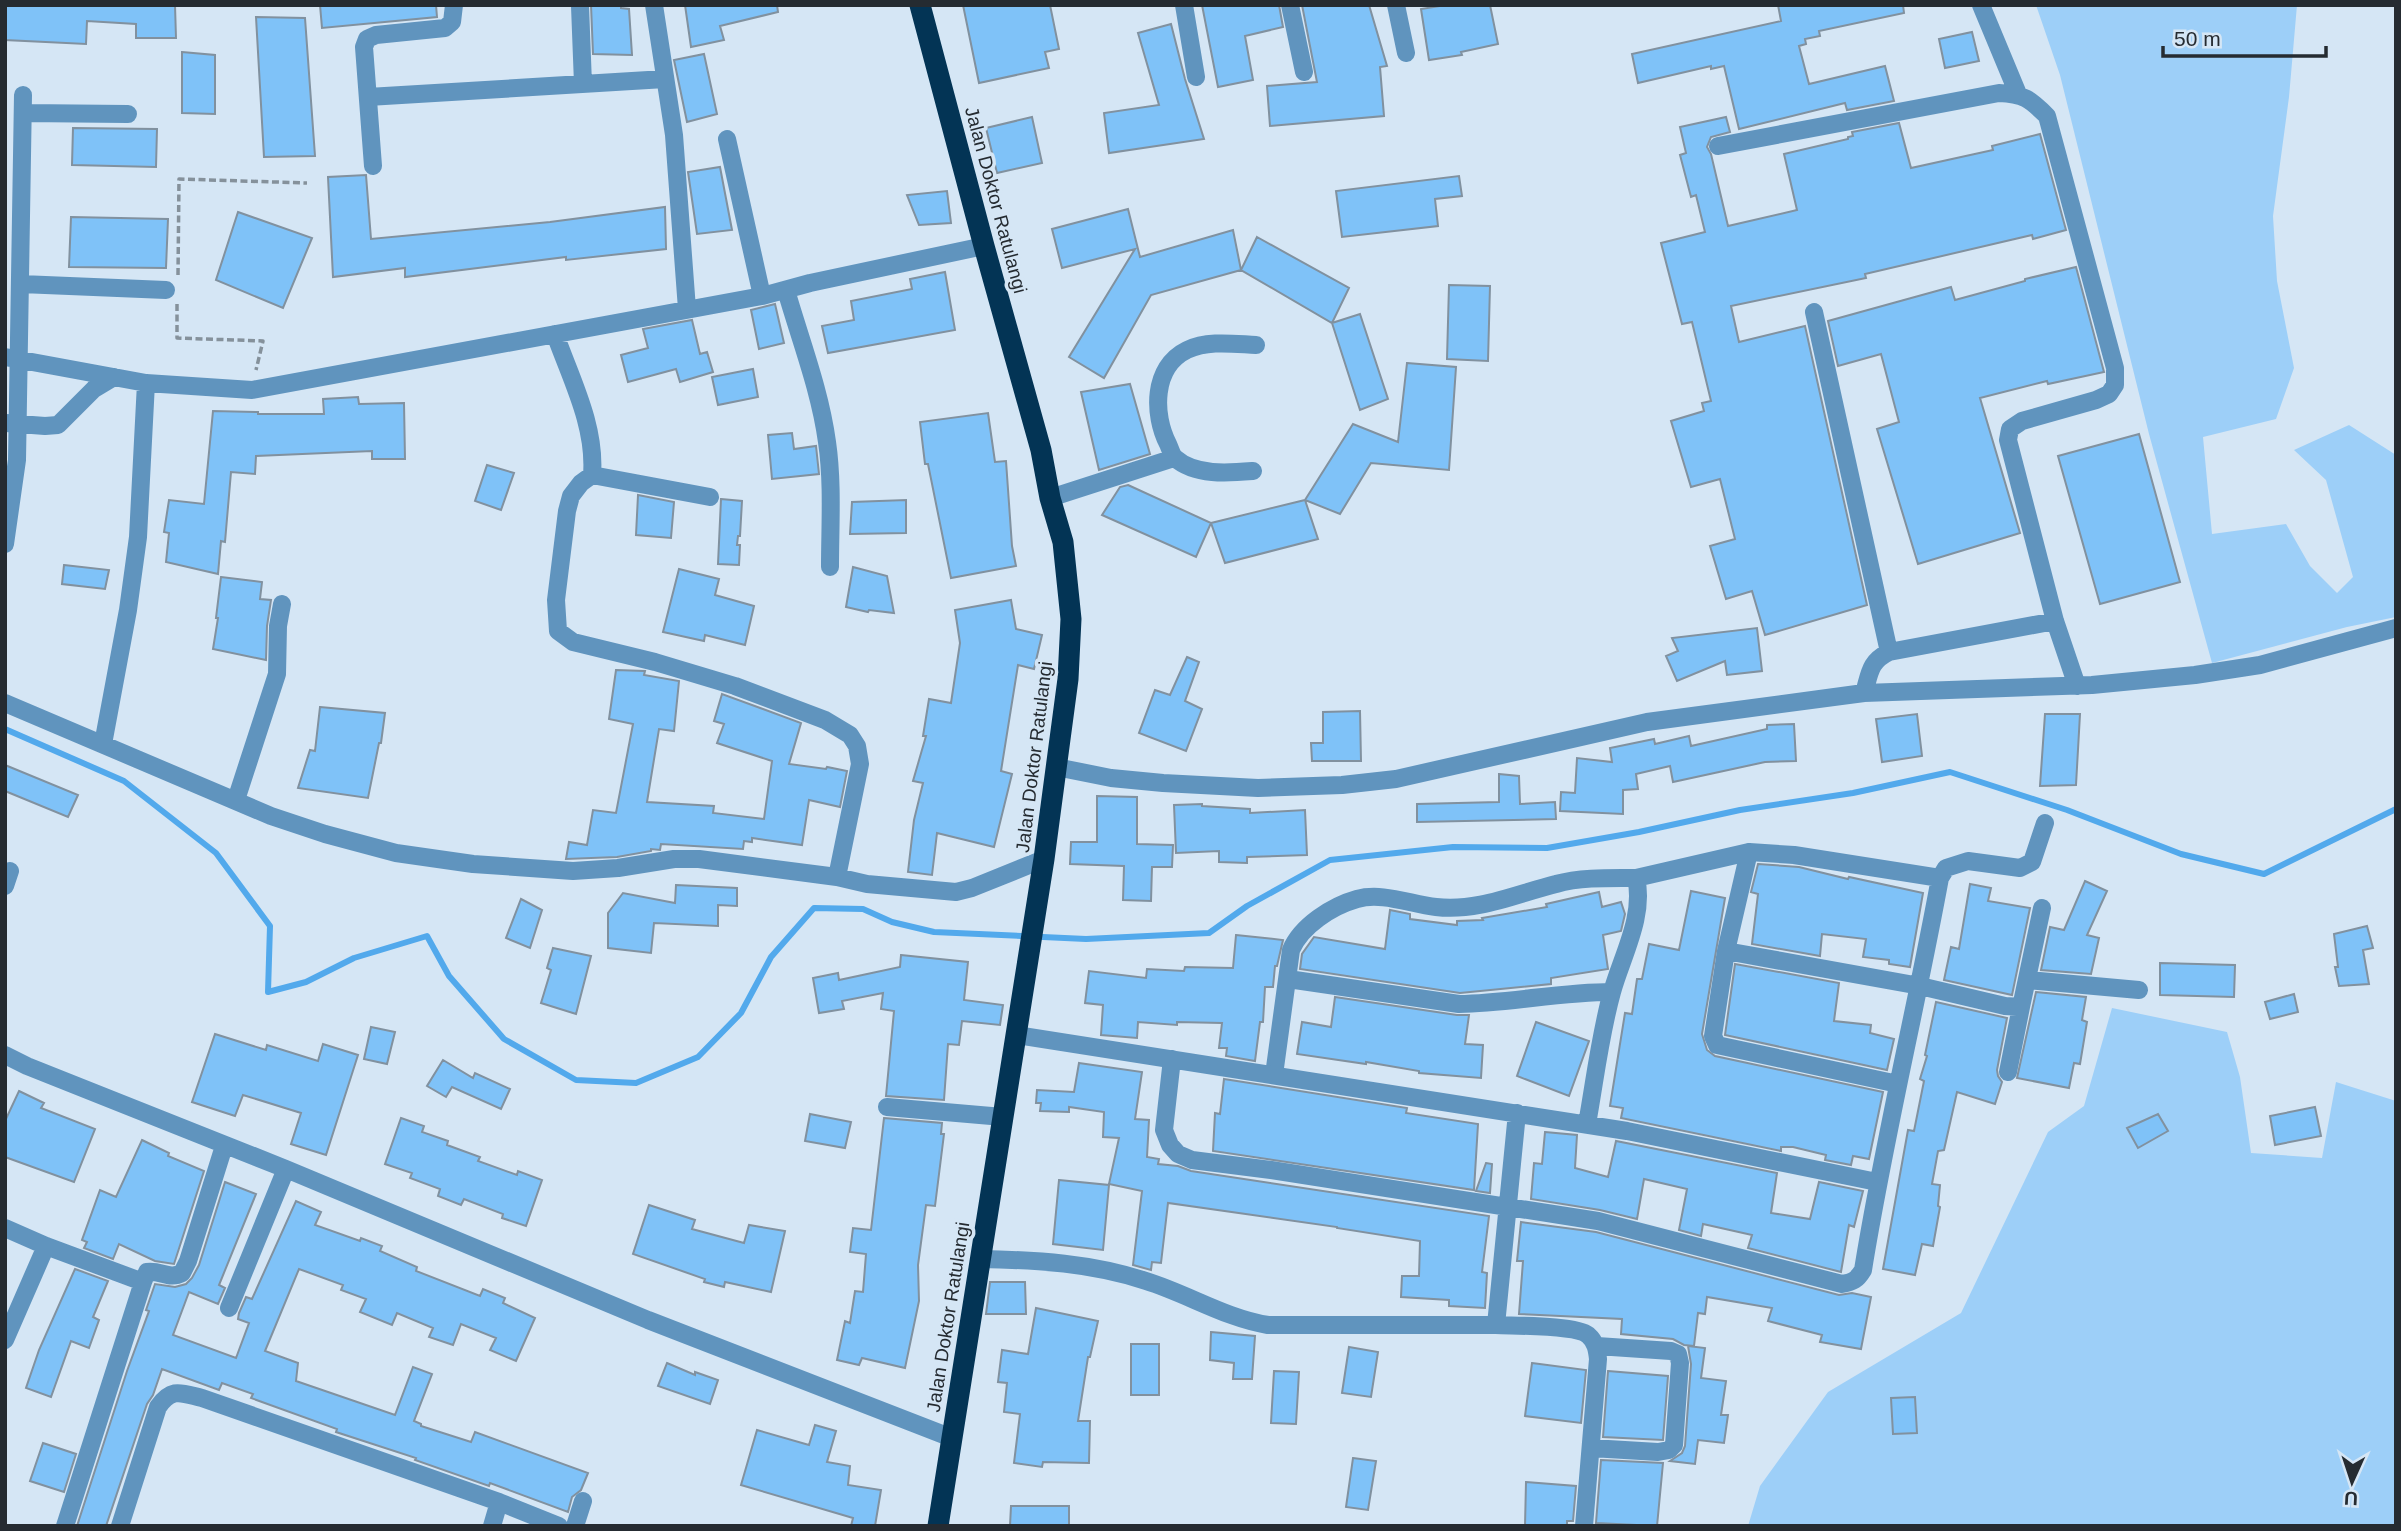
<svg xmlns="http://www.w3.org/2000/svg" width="2401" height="1531" font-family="Arial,sans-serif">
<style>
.green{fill:#9dcff8}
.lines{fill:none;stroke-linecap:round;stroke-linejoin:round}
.stream{stroke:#52a9ec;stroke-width:6}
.building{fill:#7fc2f8;stroke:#81919f;stroke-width:2}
.path{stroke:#85919b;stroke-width:3.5;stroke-dasharray:7 3.5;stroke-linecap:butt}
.minor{stroke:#6094be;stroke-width:18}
.highway{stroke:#033455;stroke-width:21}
.labels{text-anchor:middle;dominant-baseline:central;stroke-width:7;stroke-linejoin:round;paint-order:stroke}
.street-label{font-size:19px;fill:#252b31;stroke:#d5e6f5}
</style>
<rect width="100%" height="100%" fill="#d5e6f5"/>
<path class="green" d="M2036,5H2297L2289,97L2273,216L2277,281L2294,368L2276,419L2203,437L2212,534L2286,524L2310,566L2337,593L2353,577L2326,480L2294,450L2349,425L2396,455V617L2347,627L2212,663L2149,434L2060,75Z
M2112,1008L2227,1032L2240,1077L2251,1153L2322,1158L2336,1082L2396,1101V1526H1748L1760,1486L1828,1392L1961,1313L2048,1132L2084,1106Z"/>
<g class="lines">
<path class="stream" d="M5,729L124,781L216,853L270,926L268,992L306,982L354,958L427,936L449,976L504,1039L576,1080L636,1083L698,1057L741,1013L771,957L814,908L863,909L892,922L934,932L1086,939L1209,933L1247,906L1330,860L1453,847L1547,848L1639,832L1740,810L1853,793L1950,772L2067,810L2181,854L2264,874L2396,809"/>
</g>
<path class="building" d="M5,5H175L176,38H136V24L87,21L86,44L5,40Z
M320,5H436L437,17L322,28Z
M591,5H621V8L629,9L632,55L593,54Z
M685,5H777L778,12L720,26L724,40L691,47Z
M963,5H1050L1059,49L1045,52L1049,68L979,83Z
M1202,5H1279L1283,27L1245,36L1253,80L1218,87Z
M1302,5H1369L1387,66L1380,67L1384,116L1270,126L1267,86L1317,82Z
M1446,5H1490L1498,44L1461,52L1462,55L1429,60L1421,9Z
M1778,5H1903L1904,13L1819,31L1820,36L1805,39L1806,44L1799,46L1809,84L1885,66L1894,101L1847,110L1845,103L1739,129L1724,66L1711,69V66L1638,83L1632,54L1781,21Z
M256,17L305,18L315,156L264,157Z
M1171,24L1185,79L1204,139L1109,153L1104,113L1159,105L1138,33Z
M1972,32L1979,61L1945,68L1939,39Z
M182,52L215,55V114L182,113Z
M704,54L717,114L687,122L674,60Z
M1032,117L1042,163L997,173L986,128Z
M1726,117L1730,132L1711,137L1707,147L1711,154L1728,226L1797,210L1784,154L1848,139V137L1853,136L1852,132L1899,123L1911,168L1993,150L1992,146L2040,134L2066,230L2033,239L2032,235L1865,274L1866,278L1731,306L1739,342L1805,326L1867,605L1765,635L1752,591L1726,599L1710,546L1735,539L1720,479L1691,487L1671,421L1704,411L1702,403L1711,401L1692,322L1682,324L1661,243L1705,232L1696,195L1691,197L1680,155L1686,153L1680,127Z
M73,128L157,129L156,167L72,165Z
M720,167L732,230L697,234L688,172Z
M366,175L371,239L550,222L665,207L666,249L566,260V257L405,277V268L333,277L328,177Z
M1459,176L1462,196L1435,199L1438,226L1342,237L1336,191Z
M947,191L951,223L919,225L907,195Z
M1128,209L1140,257L1233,230L1241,270L1151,295L1104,378L1069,357L1135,249L1062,268L1052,229Z
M238,212L312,238L283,308L216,280Z
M71,217L168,219L166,268L69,267Z
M1257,237L1349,288L1332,323L1241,270Z
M2076,267L2104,372L2048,384L2047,381L1980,398L2020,533L1918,564L1877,429L1899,422L1881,354L1838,366L1828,321L1951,287L1955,300L2025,281V279Z
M945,272L955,330L828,353L822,326L854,320L851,301L912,289L910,279Z
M1449,285L1490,286L1488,361L1447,359Z
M775,304L784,343L759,349L751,310Z
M1360,314L1388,399L1360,410L1332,323Z
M692,320L700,354L707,352L713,372L680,382L676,369L628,382L621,355L648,348L643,329Z
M1407,363L1456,367L1449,470L1371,463L1340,514L1305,500L1353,424L1398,442Z
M753,369L758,397L718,405L712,377Z
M1130,384L1150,454L1099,470L1081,392Z
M358,397L359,404L404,403L405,459H372V451L256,456L255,474L231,472L225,542L221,541L218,574L166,562L169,533L164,532L169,500L204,504L213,411L258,412V414H324L323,399Z
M988,413L995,462L1006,461L1012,546L1016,566L951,578L928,464H925L920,422Z
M792,433L794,449L816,446L819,474L772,479L768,435Z
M2139,434L2180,582L2100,604L2058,456Z
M487,465L514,473L501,510L475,501Z
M1128,485L1211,523L1196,557L1102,515L1120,487Z
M638,495L674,502L671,538L636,535Z
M721,499L742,501L740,536H738L737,545H740L739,565L718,564Z
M906,500V533L850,534L852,502Z
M1305,500L1318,539L1225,563L1211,523Z
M64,565L109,570L105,589L62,584Z
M853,567L887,576L894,613L869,610L868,612L846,607Z
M679,569L719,579L715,595L754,606L745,645L705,635L704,641L663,632Z
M221,577L262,582L260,599L271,600L267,626L266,660L213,649L218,618H216Z
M1011,600L1016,629L1042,635L1034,669L1018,665L1001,771L1012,774L994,847L937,833L932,875L908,872L914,820L923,783L913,781L926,736H923L929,699L951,703L960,643L955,610Z
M1757,628L1762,671L1727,675L1725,661L1677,681L1666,656L1678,651L1672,638Z
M1187,657L1199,662L1185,701L1202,709L1186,751L1139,733L1155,690L1170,695Z
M616,670L645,671L644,675L679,681L674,731L659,729L647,802L714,806L713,813L764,819L772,761L717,743L724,724L714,721L722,694L801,723L789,764L826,769L827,767L847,771L840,807L809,800L802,845L752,838V842L744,841L743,849L661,844L660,850L651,849V851L617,857L566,859L569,842L587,845L593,810L616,813L633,724L609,719Z
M320,707L385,713L381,743H379L368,798L298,788L310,750L315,751Z
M1360,711L1361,761H1312L1311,743H1323V712Z
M1917,714L1922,756L1882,762L1876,719Z
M2045,714H2080L2076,785L2040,786Z
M1794,724L1796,761L1765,762L1673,782L1670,766L1636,774L1638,789L1623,790V814L1560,811L1561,792L1575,793L1577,758L1612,762L1610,748L1654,739L1655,744L1689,736L1691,746L1767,729V725Z
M5,765L78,795L68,817L5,791Z
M1499,774L1519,776L1520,804L1555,802L1556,819L1417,822V804L1499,802Z
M1097,796L1137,797V844L1173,845L1172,867H1152L1151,901L1123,900L1124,866L1070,864L1071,842H1097Z
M1202,804V806L1250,809V813L1305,810L1307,855L1247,857V863L1219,862V851L1176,853L1174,805Z
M1758,864L1799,867L1848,879L1849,877L1923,893L1910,967L1889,964V960L1863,957L1866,939L1822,934L1820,956L1752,944L1758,894L1751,892Z
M2085,881L2107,891L2087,935L2099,938L2091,974L2041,970L2050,927L2064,930Z
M1970,884L1991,888L1988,901L2030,908L2012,995L1944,980L1951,947L1959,949Z
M676,885L737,888V906L718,905V926L654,923L651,953L608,948V913L623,893L675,903Z
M1691,891L1725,898L1702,1034L1707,1050L1715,1056L1883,1092L1869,1159L1853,1156L1851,1165L1825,1160L1826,1155L1793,1147H1781V1151L1621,1118L1623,1108L1610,1106L1625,1013L1632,1014L1637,979H1642L1649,944L1679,950Z
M1599,892L1602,907L1621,902L1625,914L1621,931L1603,935L1608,969L1551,978V984L1460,993L1300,969L1302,954L1314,937L1385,949L1390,910L1410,914V919L1457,925V921L1483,920L1482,918L1547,907L1546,904Z
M521,899L542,910L530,948L506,938Z
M2367,926L2373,948L2363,950L2369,984L2339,986L2335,967H2338L2334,934Z
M1236,935L1283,940L1277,966H1275L1273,987H1265L1263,1022H1260L1255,1061L1226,1056L1227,1048H1219L1222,1023L1177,1022V1025L1138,1022L1137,1038L1101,1035L1103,1005L1085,1003L1089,971L1146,978L1147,969L1184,971L1185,967L1233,968Z
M553,948L591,956L576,1014L541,1003L551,970L547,968Z
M901,955L968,962L964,1000L1003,1005L1000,1025L962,1021L959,1045L948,1044L944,1100L886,1096L894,1011L881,1009L883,993L842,1001L844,1009L819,1013L813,978L838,973L839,980L900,967Z
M2160,963L2235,965L2234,997L2160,995Z
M1735,964L1839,983L1834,1021L1871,1025L1870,1033L1894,1039L1887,1070L1725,1035Z
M2036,992L2086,997L2082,1020L2087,1022L2080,1064L2074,1063L2069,1088L2017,1078Z
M2294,994L2298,1012L2270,1019L2265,1002Z
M1335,997L1457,1015H1469L1465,1044L1483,1045L1481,1078L1419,1073V1071L1366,1062V1064L1297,1054L1302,1022L1331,1027Z
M1936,1002L2007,1018L1997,1070L1998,1076L2002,1082L1995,1104L1957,1092L1944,1150L1938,1151L1932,1184L1940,1185L1938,1206L1940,1207L1933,1246L1922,1244L1915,1275L1883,1269L1908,1130L1914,1131L1924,1081L1920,1079L1927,1056L1925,1055Z
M1536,1022L1589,1041L1569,1096L1517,1076Z
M371,1027L395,1032L387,1064L364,1059Z
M215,1034L266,1050L267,1045L318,1061L323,1044L358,1055L326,1155L291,1144L301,1113L243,1095L235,1116L192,1102Z
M443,1060L473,1078L475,1073L510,1089L501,1109L452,1087L446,1097L427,1086Z
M1079,1063L1142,1072L1135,1119L1149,1120L1147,1157L1159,1159L1158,1164L1178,1166L1191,1171L1489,1216L1482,1272L1487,1273L1485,1308L1449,1306V1300L1401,1297L1402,1276H1419L1420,1241L1337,1228V1227L1168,1203L1161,1263L1152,1262L1151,1270L1133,1265L1142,1191L1109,1184L1119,1138L1103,1137L1104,1112L1069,1107V1112L1040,1111L1041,1103H1036L1037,1090L1074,1092Z
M1224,1079L1407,1108L1406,1113L1478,1124L1474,1190L1213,1151L1215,1113L1220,1114Z
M19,1091L44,1103L41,1108L95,1129L74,1182L5,1157V1121Z
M2315,1107L2321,1136L2275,1145L2270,1116Z
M810,1114L851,1122L845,1148L805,1141Z
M2158,1114L2168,1131L2138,1148L2127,1128Z
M401,1118L424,1126L422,1132L448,1141L447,1145L480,1157L478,1161L517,1175L518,1171L542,1180L526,1226L502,1218L503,1214L464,1199L461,1205L438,1196L440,1189L410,1178L412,1173L385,1164Z
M884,1118L942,1123L941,1134H944L935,1206L926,1205L918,1265L919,1301L905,1368L862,1358L859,1365L837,1360L845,1321L850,1323L855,1291L863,1292L866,1254L850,1252L853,1228L871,1230Z
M1545,1132L1577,1135L1575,1168L1608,1177L1616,1141L1777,1173L1771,1213L1810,1219L1819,1182L1863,1191L1854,1227L1849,1225L1841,1272L1748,1248L1752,1235L1703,1224L1701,1236L1679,1230L1687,1189L1644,1179L1637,1219L1600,1210L1531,1199L1534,1163L1542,1164Z
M142,1140L169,1153L168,1156L204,1171L174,1264L155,1261L119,1244L113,1259L84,1248L87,1242L82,1240L100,1190L116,1197Z
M1486,1163L1492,1164L1490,1193L1476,1191Z
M1059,1180L1109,1185L1103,1250L1053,1244Z
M225,1182L256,1194L219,1285L225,1288L218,1304L189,1292L173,1335L236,1358L249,1323L238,1319L239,1313L246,1297L252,1299L296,1201L321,1212L315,1225L360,1241L361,1238L382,1246L380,1251L417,1267L416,1271L480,1296L483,1289L505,1298L503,1303L535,1318L516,1361L490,1350L496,1338L461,1324L453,1345L429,1337L433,1328L397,1313L392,1325L360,1312L366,1299L341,1290L343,1285L299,1269L265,1351L298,1363L296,1381L395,1415L413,1367L432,1374L414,1421L421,1424V1426L471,1442L475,1432L588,1473L581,1490L572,1497L568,1512L490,1483L489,1486L415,1460L416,1458L336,1432L337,1429L251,1398L253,1394L222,1383L219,1390L162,1369L153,1395L147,1404L106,1526H77L127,1371L149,1311L146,1310L155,1284L175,1287L186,1284L192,1278L199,1265Z
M649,1205L695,1220L692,1229L744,1243L749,1225L785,1231L771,1292L725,1282L724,1287L704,1282L705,1279L633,1254Z
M1521,1222L1596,1232L1839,1295L1852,1293L1871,1297L1861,1349L1820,1342L1822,1335L1768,1321L1772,1308L1707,1297L1705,1314L1698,1313L1694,1346L1684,1345L1673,1339L1621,1334L1622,1319L1519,1314L1523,1261H1517Z
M75,1269L108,1281L93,1317L99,1320L89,1348L71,1341L51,1397L26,1388L39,1350Z
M990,1282H1025L1026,1314H986Z
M1036,1308L1098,1321L1090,1357H1088L1078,1421H1090L1089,1463L1043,1462L1042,1467L1014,1463L1020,1414L1004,1412L1007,1383L998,1382L1002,1350L1028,1354Z
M1211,1332L1255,1336L1252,1379H1233L1234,1363L1210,1360Z
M1131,1344H1159V1395H1131Z
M1688,1346L1705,1348L1701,1378L1726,1381L1721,1415H1728L1724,1443L1698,1440L1695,1464L1670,1461L1682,1453L1685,1446L1691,1364Z
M1349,1347L1378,1352L1371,1397L1342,1393Z
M667,1363L695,1375V1372L718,1380L710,1404L658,1386Z
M1532,1363L1586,1370L1581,1423L1525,1416Z
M1274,1371L1299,1372L1296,1424L1271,1423Z
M1608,1371L1668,1376L1663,1440L1603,1437Z
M1915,1397L1917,1433L1893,1434L1891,1398Z
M815,1425L836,1431L827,1462L850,1466L848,1485L881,1490L875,1526H851L853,1518L741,1485L757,1430L809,1445Z
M43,1443L76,1454L64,1492L30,1481Z
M1353,1458L1376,1461L1368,1510L1346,1507Z
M1601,1460L1663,1463L1657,1526L1596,1523Z
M1526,1482L1576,1486L1573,1521H1567V1526H1525Z
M1011,1506H1069V1526H1010Z"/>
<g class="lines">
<path class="path" d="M178,275L179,179L307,183
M177,304V338L263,341L256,370"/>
<path class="minor" d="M654,5L674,135L687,309
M1184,5L1196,77
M1290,5L1304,72
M1396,5L1406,53
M1981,5L2018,94
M580,6L583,84
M368,97L665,79
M23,113L128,114
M727,139L762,296
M1718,146L1999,93C2024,94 2030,99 2047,116L2115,368V385L2109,394L2096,400L2022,421L2010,429L2008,440L2055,621L2077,686
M373,166L364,47L367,39L376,35L445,28L452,22L454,5
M21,284L166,290
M786,290C800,339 820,390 827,442C833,483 830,526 830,567
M1814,312L1889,652
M555,334C571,379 596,426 592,475L581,483L571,496L567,511L556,600L558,631L573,642L655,662L735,686L825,720L850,735L857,746L860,764L837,877
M5,357L146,383L252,390L762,296L810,283L984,246
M6,423L45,426L58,425L94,389L114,377
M1253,471C1229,473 1195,476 1175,458C1172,456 1170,448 1168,444C1153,415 1152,367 1187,350C1208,340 1234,344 1256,345
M592,475L710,497
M1050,498L1174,458
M5,544L17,460L23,95
M1864,693C1870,673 1869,662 1889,652L2055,621
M5,703L271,816L325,834L396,853L473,864L573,871L618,868L674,859H699L837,877L867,884L956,892L972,888L1044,859
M103,744L128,610L138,537L146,383
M1056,767L1111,778L1163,783L1258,788L1342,785L1396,779L1647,722L1864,693L2092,685L2195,675L2260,665L2396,628
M236,800L277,674L278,626L282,604
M1636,878L1749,852L1794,855L1940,878
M5,886L10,871
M1726,951L1749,852
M1288,979L1459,1004C1510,1003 1561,992 1612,992
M2028,980L2139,990
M1016,1035L1627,1131L1877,1182
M5,1055L27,1066L286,1169L648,1320L952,1438
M1172,1059L1164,1130L1170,1145L1178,1154L1192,1160L1271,1170L1598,1221L1842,1284C1853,1282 1857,1280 1863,1270C1884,1139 1916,1009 1940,878L1946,868L1968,861L2020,868L2032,862L2045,823
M2008,1072L2021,1007
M1274,1075L1291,950C1301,926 1332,906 1357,899C1382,892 1410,904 1436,907C1477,912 1516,894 1556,884C1581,877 1610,878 1636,878C1645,916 1622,956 1612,992C1600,1035 1595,1080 1587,1124
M1898,1084L1717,1045L1713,1036L1726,951L1920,986L2005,1006L2021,1007L2042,908
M887,1107L1003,1117
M1517,1113L1496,1325C1514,1326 1576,1325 1588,1335C1596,1342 1597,1350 1598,1359L1584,1526
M5,1228L46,1246L143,1282L65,1526
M980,1259C1037,1260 1092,1263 1146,1281C1188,1294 1225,1318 1268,1325H1496
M143,1282L147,1272C161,1270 169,1280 182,1273L188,1261L224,1146
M229,1308L286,1169
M5,1340L46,1246
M1591,1448L1658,1452L1669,1450L1674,1445L1680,1363L1678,1354L1671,1351L1597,1346
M120,1526L158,1407C172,1387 181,1393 202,1398L499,1502L559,1526
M492,1526L499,1502
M575,1526L583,1501"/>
<path class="highway" d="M920,5L984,246L1041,450L1050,498L1063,542L1071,619L1068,679L1044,859L938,1526"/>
</g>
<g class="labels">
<g class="street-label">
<text transform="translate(996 200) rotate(75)">Jalan Doktor Ratulangi</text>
<text transform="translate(1034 757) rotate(-83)">Jalan Doktor Ratulangi</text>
<text transform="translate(948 1317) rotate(-81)">Jalan Doktor Ratulangi</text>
</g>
</g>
<rect width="2401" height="1531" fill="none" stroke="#252b31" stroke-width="14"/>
<g transform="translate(2352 1482) rotate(183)" stroke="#d5e6f5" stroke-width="5" paint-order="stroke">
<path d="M0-5L12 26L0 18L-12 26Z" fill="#252b31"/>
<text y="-10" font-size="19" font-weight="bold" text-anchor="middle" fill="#252b31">U</text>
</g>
<path d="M2163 46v10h163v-10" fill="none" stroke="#252b31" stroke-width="3.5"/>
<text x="2174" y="46" font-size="21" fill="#252b31" stroke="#d5e6f5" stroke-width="5" paint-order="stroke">50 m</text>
</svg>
